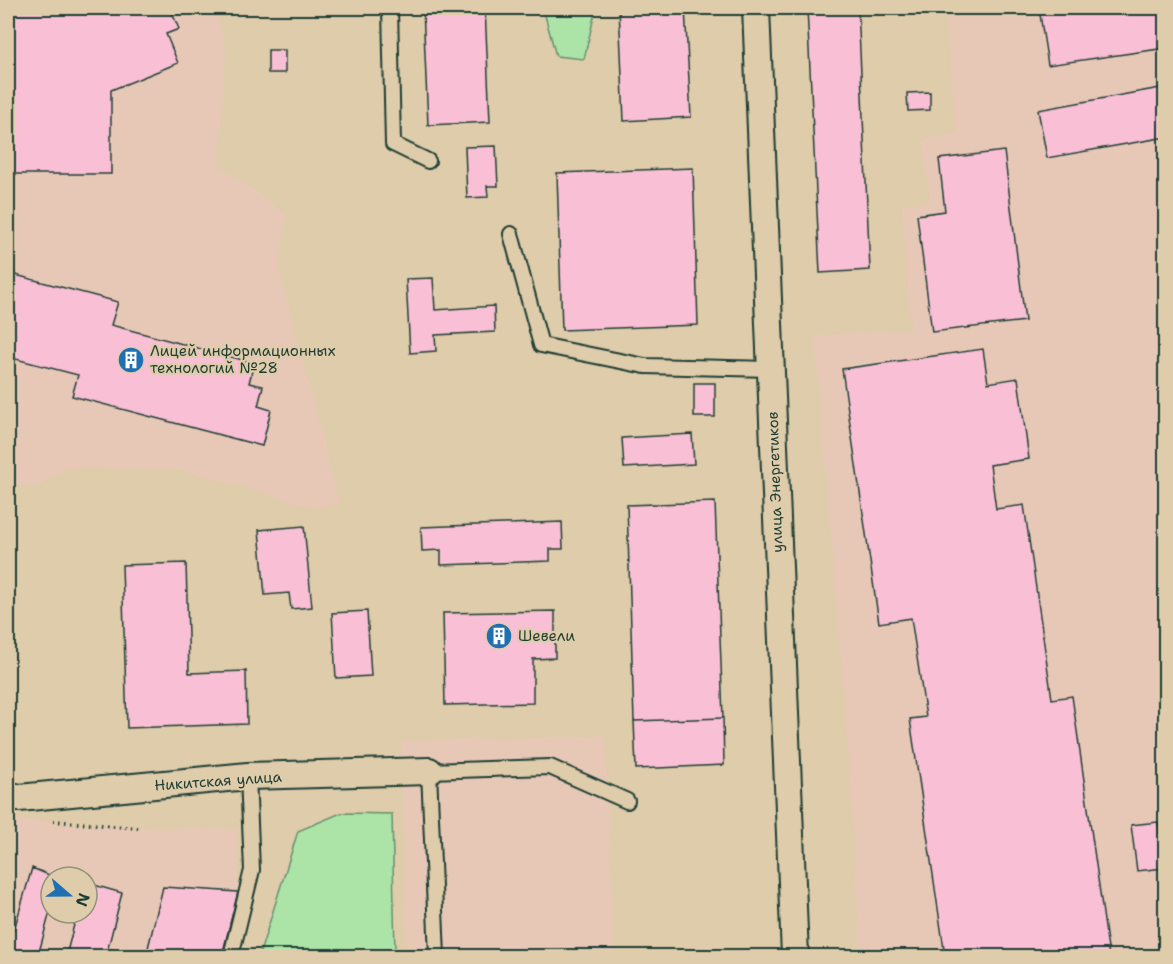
<svg xmlns="http://www.w3.org/2000/svg" width="1173" height="964" font-family="'Shantell Sans',sans-serif">
<style>
.built{fill:#e7c8b7;fill-rule:evenodd}
.green{fill:#ace4a7;stroke:#66906e;stroke-width:1.5}
.building{fill:#f9c0d5;stroke:#1f3d34;stroke-width:1.5}
.lines{fill:none;stroke-linecap:round;stroke-linejoin:round}
.service-casing{stroke:#1f3d34;stroke-width:18}
.minor-casing{stroke:#1f3d34;stroke-width:30}
.path{stroke:#1f3d34;stroke-width:4;stroke-dasharray:1.5 4.5;stroke-linecap:butt}
.service{stroke:#dfccaa;stroke-width:14}
.minor{stroke:#dfccaa;stroke-width:26}
.labels{text-anchor:middle;dominant-baseline:central;stroke-width:4.5;stroke-linejoin:round;paint-order:stroke}
.poi-label{font-size:15px;fill:#1f3d34;stroke:#dfccaa;text-anchor:start}
.street-label{font-size:15px;fill:#1f3d34;stroke:#dfccaa}
</style>
<rect width="100%" height="100%" fill="#dfccaa"/>
<filter id="ink" filterUnits="userSpaceOnUse"><feTurbulence type="fractalNoise" baseFrequency=".0167" numOctaves="2"/><feDisplacementMap in="SourceGraphic" scale="12" xChannelSelector="R" yChannelSelector="G"/><feConvolveMatrix kernelMatrix="1 2 1 2 8 2 1 2 1" color-interpolation-filters="sRGB"/></filter>
<g filter="url(#ink)">
<path class="built" d="M8,8H214L226,46L219,165L287,215L279,268L339,504L317,508L183,470L68,468L47,480L42,486H8Z
M1021,8H1165V956H861L847,734L815,336L911,329L902,205L930,201L924,140L957,133L946,17Z
M605,736L614,956H407L401,741Z
M8,816L21,820L138,828L238,829V892L222,956H8ZM51,877H87V913H51Z"/>
<path class="green" d="M543,8H596L584,59L556,56Z
M341,813L392,814L395,956H259L298,831Z"/>
<path class="building" d="M23,8H170L179,29L166,34L178,63L111,90V174H8V14Z
M423,8H485L490,122L428,125Z
M619,8H685L691,117L624,121Z
M807,8H858L870,270L820,273Z
M1039,8H1166V48L1048,65Z
M268,50H285V73H268Z
M1166,87V137L1047,158L1038,110Z
M930,92V110L908,111L907,93Z
M496,146L498,186H487L488,197L467,198L465,147Z
M1004,151L1025,321L932,332L917,215L945,211L939,159Z
M693,168L698,325L562,330L557,173Z
M8,273L118,302L111,325L254,363L249,383L263,386L258,406L271,410L262,446L72,396L78,375L8,357Z
M433,278L435,310L494,306L495,332L435,335L436,351L410,353L406,279Z
M983,349L988,383L1018,378L1029,459L990,465L996,509L1024,505L1052,699L1072,696L1109,956H945L910,719L926,717L911,618L879,623L842,369Z
M694,383H715V417H694Z
M692,434L694,464L624,468L622,438Z
M715,502L723,718L634,721L627,505Z
M562,522L563,549H550V561L441,565V550L422,551L421,527Z
M304,526L312,607L291,609L289,593L265,595L259,530Z
M186,563L189,673L246,671L247,724L127,728L122,565Z
M367,611L371,676L336,678L332,613Z
M555,611V658L533,659V703L445,705L443,613Z
M723,718L724,765L636,769L634,721Z
M1158,822L1164,868L1137,871L1131,825Z
M32,868L54,877H51V908L38,956H8V950Z
M87,883L122,893L106,956H66L77,913H87Z
M163,887L238,892L222,956H146Z
M1160,920H1166V956H1165Z"/>
<g class="lines">
<defs>
<path id="service" d="M390,8L393,144L428,161
M511,234L541,345L645,366L771,369
M231,956L252,870L248,776
M437,956L429,771L550,767L627,801"/>
<path id="minor" d="M756,8L795,956
M8,795L19,798L248,776L429,771"/>
</defs>
<use href="#service" class="service-casing"/>
<use href="#minor" class="minor-casing"/>
<path class="path" d="M53,821L138,828"/>
<use href="#service" class="service"/>
<use href="#minor" class="minor"/>
</g>
</g>
<defs>
<symbol id="building-disc" viewBox="-11 -11 22 22"><circle r="9.5" fill="#1f6fb2" stroke="#dfccaa"/><path d="M-4-6H4V6H1V3H-1V6H-4ZM-2.5-4.3h1.7v1.8h-1.7ZM.8-4.3h1.7v1.8H.8ZM-2.5-1h1.7V.8h-1.7ZM.8-1h1.7V.8H.8Z" fill="#fff"/></symbol>
</defs>
<g fill-rule="evenodd">
<use href="#building-disc" x="116" y="345" width="30" height="30"/>
<use href="#building-disc" x="484" y="621" width="30" height="30"/>
</g>
<g class="labels">
<g class="poi-label">
<text x="150" y="351">Лицей информационных<tspan x="150" dy="17">технологий №28</tspan></text>
<text x="518" y="636">Шевели</text>
</g>
<g class="street-label">
<text transform="translate(775 482) rotate(-92)">улица Энергетиков</text>
<text transform="translate(218 781) rotate(-4)">Никитская улица</text>
</g>
</g>
<rect width="1173" height="964" fill="none" stroke="#dfccaa" stroke-width="30"/>
<rect x="15" y="15" width="1143" height="934" fill="none" stroke="#1f3d34" stroke-width="2" filter="url(#ink)"/>
<g transform="translate(69 895) rotate(110)"><circle r="28" fill="#dfccaa" stroke="#92937b" stroke-width="1.5"/>
<path d="M0-4.5L10 22L0 15L-10 22Z" fill="#1f6fb2"/>
<text y="-9" font-size="16" font-weight="bold" text-anchor="middle" fill="#1f3d34">N</text>
</g>
</svg>
